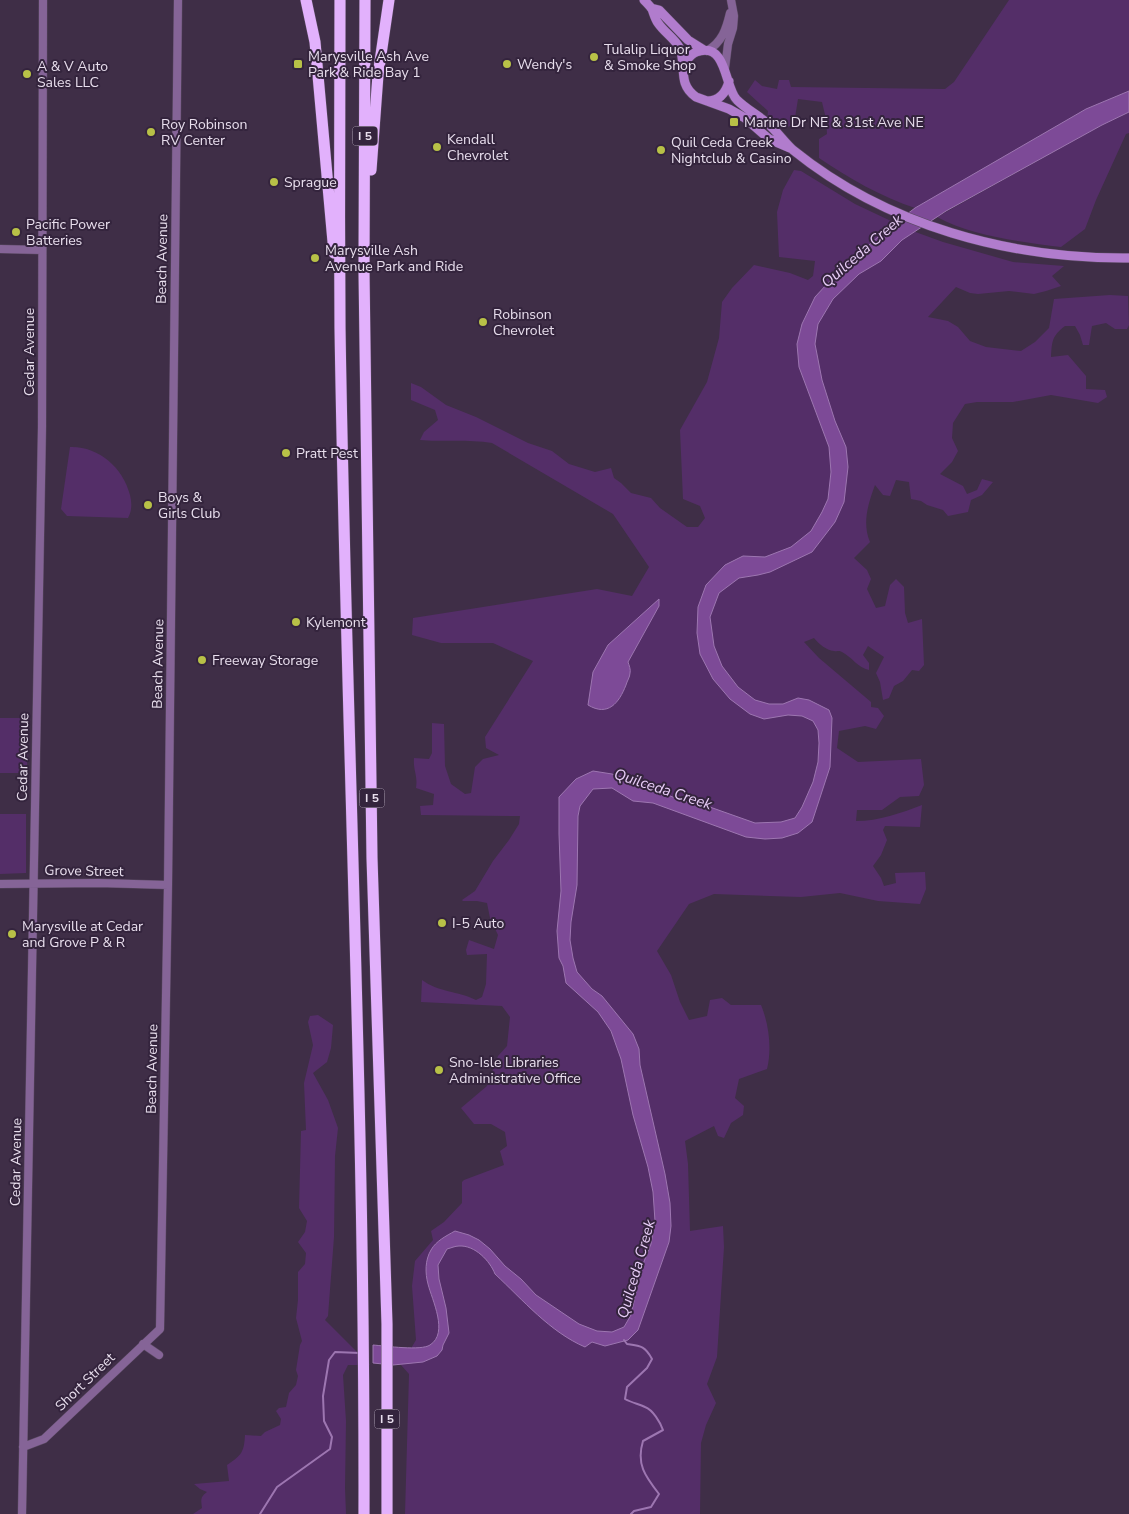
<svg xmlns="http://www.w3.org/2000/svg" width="1129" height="1514" font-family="'Nunito Sans',sans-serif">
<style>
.green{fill:#542e68}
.water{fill:#7d4a97;stroke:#9d76b1}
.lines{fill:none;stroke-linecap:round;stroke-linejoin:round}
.stream{stroke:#9d76b1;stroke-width:2}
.tertiary-casing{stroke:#5a4a62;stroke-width:9}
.secondary-casing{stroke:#5a4a62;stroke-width:10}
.motorway-casing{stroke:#5a4a62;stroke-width:12}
.tertiary{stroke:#856497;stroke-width:8}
.secondary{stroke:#b17ccd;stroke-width:9}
.motorway{stroke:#e2b1fc;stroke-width:11}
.poi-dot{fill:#b8c147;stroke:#34243d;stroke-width:2}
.labels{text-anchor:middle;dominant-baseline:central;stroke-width:4;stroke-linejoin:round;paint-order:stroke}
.shield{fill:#34243d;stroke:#b2a6b8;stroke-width:1}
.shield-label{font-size:12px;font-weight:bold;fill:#e8deed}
.poi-label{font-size:14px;fill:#e8deed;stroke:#34243d;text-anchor:start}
.street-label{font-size:14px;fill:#e8deed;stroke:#34243d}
.water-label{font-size:15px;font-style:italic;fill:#e8cdf7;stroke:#34243d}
</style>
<rect width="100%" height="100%" fill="#3f2e47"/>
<path class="green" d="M1009,0H1129V91L1086,109L915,208C881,197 849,178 819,158V139L827,134L826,119L822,102L798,99L794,124L784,129L767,120L768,111L747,92L755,80L762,86L777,89L779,80H789L791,87L945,89L954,82Z
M1129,112V133L1126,134L1096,200L1085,229L1061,247C1021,242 972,236 937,217L1102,125Z
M794,170L801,171L855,204L910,230L943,242L1013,262L1064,266L1052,276L1061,286L1046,291L1034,294L1009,291L978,294L970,293L956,287L928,317L948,321L958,327L970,341L986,347L1021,351L1035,342L1049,328L1054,299L1110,295L1128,296L1129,325L1127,329H1115L1106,323L1092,326L1089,345H1083L1080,335L1075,326H1065C1052,336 1052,341 1051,357L1068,355L1086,376V389L1105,390L1107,397L1098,403L1051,395L1013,402H977L965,404L953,423L952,438L958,451L952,462L940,474L963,486L967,494L977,490L982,479L993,482L982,495L971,500L968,512L948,516L943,510L927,505L921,501L911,499L909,482L896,480L890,496L883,495L875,485C868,504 862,523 870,542L854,558L867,570L871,579L867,589L876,608L885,606L890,585L896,579L904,587L905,613L908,623L922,619L924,665L919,671L912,670L903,681L894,686L889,698L883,700L880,682L876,673L884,657L868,646L863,655L869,663V670C858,668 852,657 842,652C838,650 838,652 834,651C826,650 819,644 814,638L804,642L819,658L871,702V707L878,708L884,716L876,729L865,726L839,731L837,748L858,762L921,759L924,785L919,796L900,797L882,810H857L856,821C879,821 901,813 922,805L920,827L885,826L883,830L887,840L881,855L873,866L881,878L884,886L896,883L895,873L925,872L926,889L920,904L878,901L840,893L801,897L714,894L689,904L657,951L671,975L680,1002L689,1020L707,1016L710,1000L722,998L731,1005H761C769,1024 772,1049 767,1069L739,1079L735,1098L744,1106L743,1115L731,1123L724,1138L718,1136L714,1126L685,1141L688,1164L690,1231L723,1226L724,1247L717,1357L707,1384L716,1403L706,1425L701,1443L700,1514H405L409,1374L401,1365L416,1340L412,1286L415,1261L433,1240L431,1231L444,1222L462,1203V1182L464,1180L504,1165L500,1151L507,1146L505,1132L491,1124H474L461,1108L487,1086L498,1056L507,1046L510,1017L502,1006L421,1002L422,980C438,992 458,991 476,1000L482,997L486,984L487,954L467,955L466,950L469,940L494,949L498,935L490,918L487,903L477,901H463L462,900L475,891L493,861L509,840L519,824L520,816L421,815L420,806L433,805L434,794L416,788C418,775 413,771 414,758L429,759L432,753V723L444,724L445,766L451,784L465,794L471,793L475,767L483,759L499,755L486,748L485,737L533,661L493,643H441L412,635L413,618L597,589L632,596L649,567L613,514L492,443C468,439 444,442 420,440L424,432L438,420L435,410L411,400V383L421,387L446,405L476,417L528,443L552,451L569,464L595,472L611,468L614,478L621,483L631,493L651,498L660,508L687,527H698L705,518L700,506L683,499L680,430L707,382L719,338L722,302L732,288L754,265L790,273L808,280L813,276L815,261L779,257L777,212L783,190Z
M70,447C98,446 123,467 130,495C132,503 132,511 128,518L67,516L61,509Z
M0,718H28L27,773H0Z
M0,814H26V873L0,874Z
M318,1015L333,1025L331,1048L327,1062L313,1073L328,1100L338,1128L335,1156L334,1237L328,1316L325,1320L370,1365H348L343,1375L346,1421L345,1488L346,1514H193L202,1508C201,1500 200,1497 207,1492L200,1489L194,1484L229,1481L227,1465C242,1455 244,1452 245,1435L261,1436L265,1432L280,1425L281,1419L276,1411L279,1408L286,1407L289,1393L296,1385L298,1376L296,1370L300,1345L302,1341L296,1318L298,1300V1272L305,1264L306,1253L298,1242L305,1232L307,1221L299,1208L301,1131L306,1130L304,1083L313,1045L308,1022L310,1016Z"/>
<path class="water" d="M1129,91V112L1102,125L946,211L902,240L881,261L859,274L833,299L818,324L815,344L822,380L835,421L846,447L848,467L844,502L835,522L812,552L770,572L758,575L739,578L719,593L710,617L714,646L722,666L738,687L755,700L769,704H783L798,698L809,700L829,710L832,718L830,767L812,822L798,833L782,838L765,839L746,837L653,803L633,801L612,788L593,789L580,806L578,816L577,885L571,922L570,940L573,958L577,972L592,989L602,996L633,1034L639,1049L640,1065L665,1174L670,1203L671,1226L669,1242L638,1330L628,1340L605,1346L592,1342L585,1347C550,1332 523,1300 495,1274C490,1261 475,1245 459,1246C455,1246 451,1248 447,1249L438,1265L439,1279L446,1308L449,1333L443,1345L442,1350L437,1356L423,1362L393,1365L373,1363V1345C386,1346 421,1351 430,1345C449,1333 432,1300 428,1284C425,1273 425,1260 431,1250C436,1241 446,1236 455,1231L469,1235L479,1240L490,1249L505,1266L521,1279L536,1295L579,1324L597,1331L612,1332L624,1327L631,1315L641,1269L651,1244L655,1221L653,1192L648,1167L633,1115L621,1059L611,1031L598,1012L566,983L563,966L559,958L557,931L561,891L559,834V797L576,779L593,771L612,774L644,784L658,787L665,794L683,801L707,806L755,823L781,822L795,818L802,807L813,782L818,762L819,743L818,730L813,721L802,716L788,715L764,719L750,714L730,699L713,679L700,654L697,633L698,607L706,585L725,565L743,556L765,557L791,547L811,531L822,512L828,499L831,472L829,447L799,367L797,344L802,324L815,297L839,271L886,230L915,208L1086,109Z
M659,599V606L628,662C629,665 631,670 630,673C630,677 627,681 626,685C619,703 608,717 588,705L593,672L608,645Z"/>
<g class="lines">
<path class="stream" d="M624,1340L627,1344C641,1346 645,1346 652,1359L647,1368L627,1387L625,1399C632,1403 639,1404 645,1407C653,1410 660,1422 663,1430L643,1441C636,1464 645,1476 659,1494L651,1507L634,1511L631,1514
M260,1514L277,1487L330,1449L332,1437L324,1421L323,1396L329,1360L335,1352L360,1353"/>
<defs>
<path id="tertiary" d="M707,51C722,42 726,30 730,13
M725,68L728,44L733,28L734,16L731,0
M0,249L42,250
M0,884L99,883L168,885
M143,1344L159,1355
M23,1447L44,1439L160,1329L168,885L178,0
M22,1514L42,427L43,0"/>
<path id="secondary" d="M644,0C647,3 650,6 652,9C654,14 655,19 658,23C664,32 674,38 679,47C688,65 676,83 696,97L729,109L745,118L769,139L790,148
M651,8L659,10L688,40L704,50
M683,69C685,62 691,52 700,51C727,44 725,89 737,100C746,109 758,115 767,123C777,131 784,142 793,150C887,226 1010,259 1129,258
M707,101C719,101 726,93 729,81"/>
<path id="motorway" d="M306,0L315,42L334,253
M340,0C340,109 339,218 340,327C346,723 365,1118 364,1514
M365,0L364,271L372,858L387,1324V1514
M371,170L378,75L389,0"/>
</defs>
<use href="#tertiary" class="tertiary-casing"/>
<use href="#secondary" class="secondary-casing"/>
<use href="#motorway" class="motorway-casing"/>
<use href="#tertiary" class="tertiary"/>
<use href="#secondary" class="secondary"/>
<use href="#motorway" class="motorway"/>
</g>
<g class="poi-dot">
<circle cx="594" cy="57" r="5"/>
<rect x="293" y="59" width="10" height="10" rx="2.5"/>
<circle cx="507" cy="64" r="5"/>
<circle cx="27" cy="74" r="5"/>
<rect x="729" y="117" width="10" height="10" rx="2.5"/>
<circle cx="151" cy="132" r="5"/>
<circle cx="437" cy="147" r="5"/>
<circle cx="661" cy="150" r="5"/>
<circle cx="274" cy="182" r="5"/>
<circle cx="16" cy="232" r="5"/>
<circle cx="315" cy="258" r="5"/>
<circle cx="483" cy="322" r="5"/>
<circle cx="286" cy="453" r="5"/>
<circle cx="148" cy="505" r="5"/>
<circle cx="296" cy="622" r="5"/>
<circle cx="202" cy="660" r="5"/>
<circle cx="442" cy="923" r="5"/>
<circle cx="12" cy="934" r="5"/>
<circle cx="439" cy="1070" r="5"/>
</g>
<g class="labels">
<g class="shield">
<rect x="352.5" y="126.5" width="25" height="19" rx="4"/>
<rect x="359.5" y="788.5" width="25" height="19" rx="4"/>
<rect x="374.5" y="1409.5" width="25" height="19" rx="4"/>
</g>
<g class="shield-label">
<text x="365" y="136">I 5</text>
<text x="372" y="798">I 5</text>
<text x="387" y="1419">I 5</text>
</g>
<g class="poi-label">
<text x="604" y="49">Tulalip Liquor<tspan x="604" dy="16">&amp; Smoke Shop</tspan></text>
<text x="308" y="56">Marysville Ash Ave<tspan x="308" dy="16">Park &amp; Ride Bay 1</tspan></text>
<text x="517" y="64">Wendy's</text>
<text x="37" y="66">A &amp; V Auto<tspan x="37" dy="16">Sales LLC</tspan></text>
<text x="744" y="122">Marine Dr NE &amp; 31st Ave NE</text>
<text x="161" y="124">Roy Robinson<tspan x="161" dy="16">RV Center</tspan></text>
<text x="447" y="139">Kendall<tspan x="447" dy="16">Chevrolet</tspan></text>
<text x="671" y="142">Quil Ceda Creek<tspan x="671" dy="16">Nightclub &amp; Casino</tspan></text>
<text x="284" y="182">Sprague</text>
<text x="26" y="224">Pacific Power<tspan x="26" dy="16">Batteries</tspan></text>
<text x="325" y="250">Marysville Ash<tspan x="325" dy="16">Avenue Park and Ride</tspan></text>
<text x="493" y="314">Robinson<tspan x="493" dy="16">Chevrolet</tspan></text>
<text x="296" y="453">Pratt Pest</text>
<text x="158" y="497">Boys &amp;<tspan x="158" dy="16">Girls Club</tspan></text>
<text x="306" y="622">Kylemont</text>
<text x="212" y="660">Freeway Storage</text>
<text x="452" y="923">I-5 Auto</text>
<text x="22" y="926">Marysville at Cedar<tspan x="22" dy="16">and Grove P &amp; R</tspan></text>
<text x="449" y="1062">Sno-Isle Libraries<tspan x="449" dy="16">Administrative Office</tspan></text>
</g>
<g class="street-label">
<text transform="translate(162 259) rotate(-89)">Beach Avenue</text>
<text transform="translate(29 352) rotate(-90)">Cedar Avenue</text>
<text transform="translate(158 664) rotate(-89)">Beach Avenue</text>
<text transform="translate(23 757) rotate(-89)">Cedar Avenue</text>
<text transform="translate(84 871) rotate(1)">Grove Street</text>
<text transform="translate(152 1069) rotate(-89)">Beach Avenue</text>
<text transform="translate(16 1162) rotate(-89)">Cedar Avenue</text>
<text transform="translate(85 1382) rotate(-44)">Short Street</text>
</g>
<g class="water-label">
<text transform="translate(862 251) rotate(-41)">Quilceda Creek</text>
<text transform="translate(663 789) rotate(18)">Quilceda Creek</text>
<text transform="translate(636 1269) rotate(-74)">Quilceda Creek</text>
</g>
</g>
</svg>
